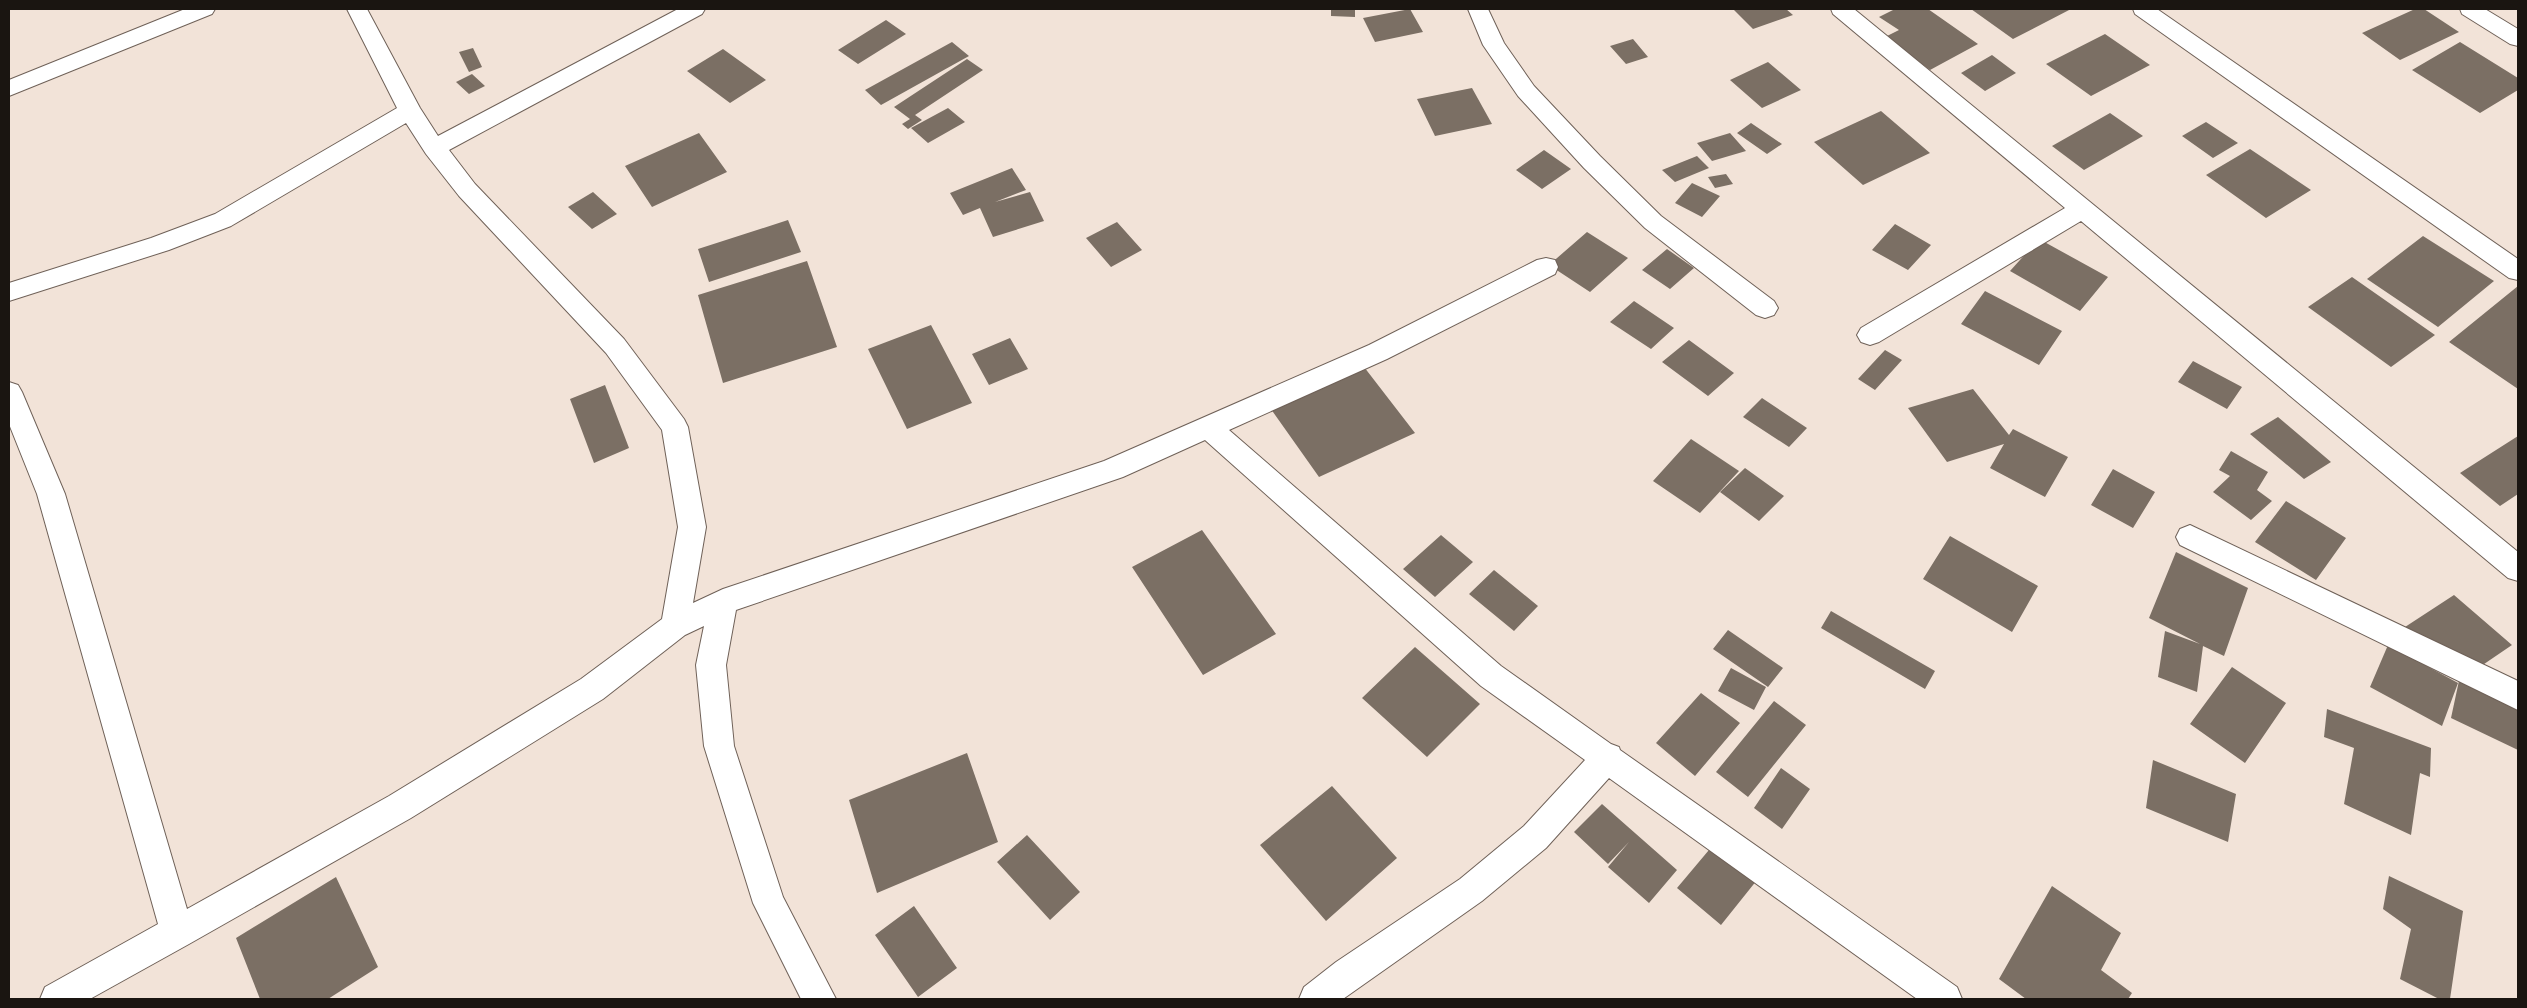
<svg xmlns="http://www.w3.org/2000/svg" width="2527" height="1008" font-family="Inter,sans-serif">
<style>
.building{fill:#7b6f64}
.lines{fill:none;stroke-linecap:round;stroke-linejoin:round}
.street-casing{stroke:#6f6158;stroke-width:2}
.street{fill:#fff;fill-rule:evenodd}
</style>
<rect width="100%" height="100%" fill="#f2e3d8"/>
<path class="building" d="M1331,9H1355V17L1331,16Z
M1410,9L1423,32L1375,42L1363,18Z
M1733,9H1786L1793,15L1753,29Z
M1895,9H1928L1978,44L1930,70L1885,37L1899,30L1879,17Z
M1971,9H2071L2013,39Z
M2415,9H2424L2459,32L2400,60L2362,33Z
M886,20L906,34L858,64L838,50Z
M2105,34L2150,65L2091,96L2046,64Z
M1633,39L1648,57L1626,64L1610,46Z
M952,42L969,56L881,105L865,90Z
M2460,42L2518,78V90L2480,113L2412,70Z
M473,48L482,67L469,72L459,52Z
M723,49L766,80L730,103L687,71Z
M1992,55L2016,73L1985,91L1961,73Z
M967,59L983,70L915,115L922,120L908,129L902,124L910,119L894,107Z
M1768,62L1801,90L1762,108L1730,80Z
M472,74L485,86L469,94L456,82Z
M1472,88L1492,124L1435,136L1417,99Z
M948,108L965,122L928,143L911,128Z
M1881,111L1930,153L1863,185L1814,142Z
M2110,113L2143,136L2084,170L2052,146Z
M2206,122L2238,143L2213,158L2182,136Z
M1751,123L1782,144L1767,154L1737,133Z
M699,133L727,172L652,207L625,166Z
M1730,133L1746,151L1712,161L1697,143Z
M2250,149L2311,190L2266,218L2206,175Z
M1544,150L1571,169L1542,189L1516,170Z
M1697,156L1709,168L1675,182L1662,170Z
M1012,168L1026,190L995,202L1030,192L1044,221L993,237L980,208L963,215L950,193Z
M1726,174L1733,184L1715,188L1708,177Z
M1692,183L1720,196L1702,217L1675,203Z
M593,192L617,214L592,229L568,207Z
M788,220L801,252L709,282L698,249Z
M1117,222L1142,250L1111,267L1086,238Z
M1895,224L1931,245L1908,270L1872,250Z
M1587,232L1628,258L1590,292L1549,265Z
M2423,236L2494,281L2438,327L2367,279Z
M2039,239L2108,277L2080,311L2010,271Z
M1667,249L1694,268L1670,289L1642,270Z
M807,261L837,347L723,383L698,295Z
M2352,277L2435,335L2391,367L2308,307Z
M2518,286V389L2449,342Z
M1985,291L2062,331L2039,365L1961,324Z
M1634,301L1674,328L1651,349L1610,322Z
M931,325L972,403L907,429L868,349Z
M1010,338L1028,369L989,385L972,354Z
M1689,340L1734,373L1708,396L1662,362Z
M1885,350L1902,360L1875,390L1858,379Z
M2193,361L2242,387L2227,409L2178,382Z
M1361,363L1415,433L1319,477L1268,405Z
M605,385L629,448L594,463L570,399Z
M1973,389L2009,435L2013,429L2068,457L2045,497L1990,468L2004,444L1947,462L1908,408Z
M1762,398L1807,428L1789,447L1743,417Z
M2278,417L2331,462L2304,479L2250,434Z
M2518,436V494L2500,506L2460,473Z
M1691,439L1739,471L1700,513L1653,481Z
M2231,451L2268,472L2257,490L2272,501L2251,520L2213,492L2230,476L2219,470Z
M1745,468L1784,496L1759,521L1720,492Z
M2113,469L2155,492L2133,528L2091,505Z
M2286,501L2346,538L2316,580L2255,542Z
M1202,530L1276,634L1203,675L1132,567Z
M1441,535L1473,562L1435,597L1403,569Z
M1950,536L2038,586L2012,632L1923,579Z
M2176,552L2248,588L2224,656L2203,646L2197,692L2158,677L2165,631L2200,644L2149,618Z
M1494,570L1538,606L1514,631L1469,594Z
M2454,595L2512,645L2465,677L2518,702V750L2451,718L2460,676L2405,627Z
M1831,611L1935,671L1925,689L1821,628Z
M1728,630L1783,668L1768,687L1713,649Z
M2388,645L2458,683L2442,726L2370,687Z
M1415,647L1480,704L1427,757L1362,698Z
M2232,667L2286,703L2245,763L2190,724Z
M1731,668L1766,687L1754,710L1718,691Z
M1701,693L1740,723L1695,776L1656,743Z
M1774,701L1806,725L1748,797L1716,772Z
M2327,709L2431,748L2430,777L2420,773L2411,835L2344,804L2354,748L2324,737Z
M967,753L998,842L877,893L849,800Z
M2153,760L2236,794L2228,842L2146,808Z
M1781,768L1810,789L1782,829L1754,808Z
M1332,786L1397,858L1326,921L1260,845Z
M1602,804L1677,870L1649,903L1608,867L1629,842L1608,864L1574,832Z
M1027,835L1080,892L1050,920L997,862Z
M1714,844L1757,880L1721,925L1677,888Z
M2389,876L2463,911L2450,999H2439L2400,979L2411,929L2383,909Z
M336,877L378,967L328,999H260L236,938Z
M2052,886L2121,933L2101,970L2132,993L2128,999H2026L1999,979Z
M914,906L957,968L918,997L875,935Z"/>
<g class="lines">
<defs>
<path id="street" d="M185,9H215L212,14L9,96V80Z
M347,9H367L420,108L438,136L678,9H705L702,14L449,150L475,184L624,339L684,419L688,427L706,527L693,603L723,589L1104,461L1369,345L1537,260L1546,258L1555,260L1558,267L1555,274L1387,359L1229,430L1501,666L1611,744L1619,747L1620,750L1957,987L1962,999H1917L1609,778L1546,848L1482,901L1343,999H1299L1304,987L1336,962L1460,879L1524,826L1585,760L1481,686L1205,440L1123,477L736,610L726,665L734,746L783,897L836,999H801L753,903L704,746L696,665L704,626L685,635L603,699L411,818L189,944L90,999H40L45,987L158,924L37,494L9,424V382L18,385L22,392L65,494L187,909L389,796L581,679L662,619L678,527L662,430L606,353L459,196L426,154L406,123L231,226L169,250L9,301V283L151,238L215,214L397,108Z
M1468,9H1488L1504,43L1534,86L1600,156L1661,216L1774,301L1778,308L1774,315L1765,318L1756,315L1645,228L1584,168L1518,96L1483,45Z
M1831,9H1854L2518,552V581L2508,578L2081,221L1879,342L1870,345L1861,342L1857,335L1861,328L2065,208L1833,14Z
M2133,9H2157L2518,259V280L2509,278L2135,14Z
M2460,9H2485L2518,29V46L2510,44L2462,14Z
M2190,525L2518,681V710L2180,545L2176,537L2180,529Z"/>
</defs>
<use href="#street" class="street-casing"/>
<use href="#street" class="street"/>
</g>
<rect width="2527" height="1008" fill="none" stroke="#1a1511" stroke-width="20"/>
</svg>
